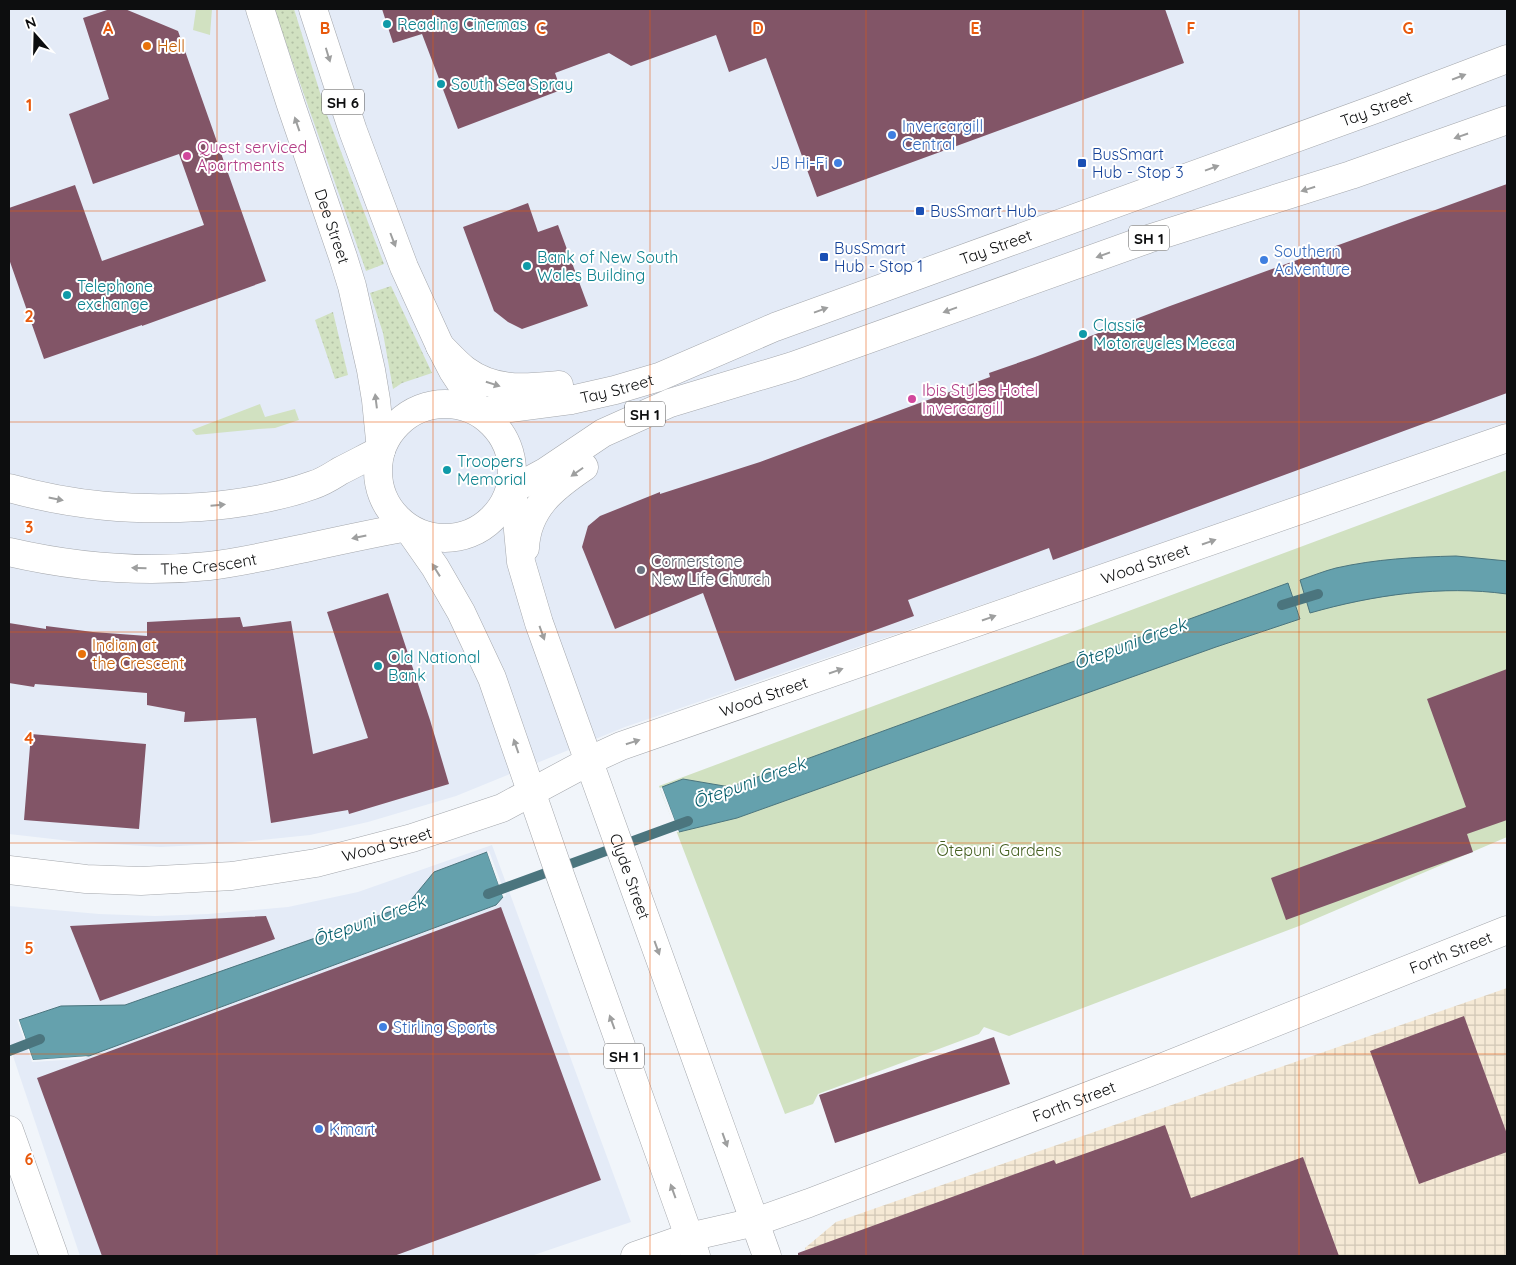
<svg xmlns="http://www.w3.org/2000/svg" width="1516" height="1265" font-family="Quicksand,sans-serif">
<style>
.built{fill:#e4ebf7}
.industrial{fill:url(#industrial-grid)}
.green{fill:#d1e1c1}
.garden{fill:url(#garden-dots)}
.water{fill:#65a1ad;stroke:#4b757e}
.pier{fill:#f1f5fa}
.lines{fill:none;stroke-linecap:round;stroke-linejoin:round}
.stream{stroke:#4b757e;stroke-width:10}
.building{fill:#825567}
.minor-casing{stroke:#a4a7ac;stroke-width:29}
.major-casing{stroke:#a4a7ac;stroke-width:29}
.highway-casing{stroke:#a4a7ac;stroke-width:29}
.minor{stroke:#fff;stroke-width:28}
.major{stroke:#fff;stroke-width:28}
.highway{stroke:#fff;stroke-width:28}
.oneway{fill:#9e9f9f}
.grid{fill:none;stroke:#e8590c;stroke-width:1;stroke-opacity:0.55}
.culture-dot{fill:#0f9aa8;stroke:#fff;stroke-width:2}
.food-dot{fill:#e8710a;stroke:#fff;stroke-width:2}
.shop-dot{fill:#3f7fe0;stroke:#fff;stroke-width:2}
.hotel-dot{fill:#d1479c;stroke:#fff;stroke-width:2}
.transit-dot{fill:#1a4fb4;stroke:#fff;stroke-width:2}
.worship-dot{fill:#6b7280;stroke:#fff;stroke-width:2}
.labels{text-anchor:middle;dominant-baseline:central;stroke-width:4;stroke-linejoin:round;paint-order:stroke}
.shield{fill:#fff;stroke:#565657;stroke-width:1}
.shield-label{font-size:15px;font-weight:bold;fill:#0d0e0f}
.culture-label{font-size:16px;fill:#0d838f;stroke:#fff;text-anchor:start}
.food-label{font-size:16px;fill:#c56008;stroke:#fff;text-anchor:start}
.street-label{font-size:16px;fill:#0d0e0f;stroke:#fff}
.shop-label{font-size:16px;fill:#366cbe;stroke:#fff;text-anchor:start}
.hotel-label{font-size:16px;fill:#b23c85;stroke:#fff;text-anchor:start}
.transit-label{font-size:16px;fill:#164399;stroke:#fff;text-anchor:start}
.worship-label{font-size:16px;fill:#5b616d;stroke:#fff;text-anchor:start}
.park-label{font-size:16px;fill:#445f20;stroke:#fff}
.water-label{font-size:18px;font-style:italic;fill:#09606e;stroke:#fff}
.grid-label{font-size:16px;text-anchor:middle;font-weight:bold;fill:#e8590c;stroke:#fff;stroke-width:4;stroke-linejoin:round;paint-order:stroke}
</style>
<defs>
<pattern id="industrial-grid" width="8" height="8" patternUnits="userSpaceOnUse" patternTransform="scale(1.25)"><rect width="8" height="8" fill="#f5e9d5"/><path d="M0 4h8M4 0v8" fill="none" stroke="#d1c7b6"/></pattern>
<pattern id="garden-dots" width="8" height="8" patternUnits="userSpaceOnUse" patternTransform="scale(1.25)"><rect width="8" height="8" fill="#d1e1c1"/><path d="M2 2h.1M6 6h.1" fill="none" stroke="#b2c0a5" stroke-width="1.8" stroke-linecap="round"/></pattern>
</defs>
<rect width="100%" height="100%" fill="#f1f5fa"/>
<path class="built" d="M9,9H1507V425L625,727L456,796L368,822L310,835L233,843L161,847L79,842L9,834Z
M492,845L631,1222L531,1256H80L9,1044V906L99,914L155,916L208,914L288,907L358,892Z"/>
<path class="industrial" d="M1507,988V1256H808L805,1248L836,1222Z"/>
<path class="green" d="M196,9H212L210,35L193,30Z
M260,404L265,417L295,409L299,420L275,428L258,429L196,435L192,430Z
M1507,470V837L1299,926L1009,1036L984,1027L979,1034L818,1094L813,1104L785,1114L659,786Z"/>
<path class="garden" d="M274,9H294L327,115L384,264L366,271Z
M391,286L432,373L402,383L393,389L383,333L370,293Z
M333,312L348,375L335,379L315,320Z"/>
<path class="water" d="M1456,556L1507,561V594C1442,585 1373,595 1310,613L1300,580C1312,576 1324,571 1336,568C1376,559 1415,557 1456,556Z
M1288,583L1300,619L1216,647L737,818L679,832L662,787L683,779L730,787Z
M487,852L503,897L496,905L89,1056L33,1060L19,1020L61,1006L125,1005L406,906L434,872Z"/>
<path class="pier" d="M662,787L679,832H676L660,788Z
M489,851L506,896L503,897L487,852Z
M17,1020H19L33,1060L89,1056L80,1059L32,1062Z"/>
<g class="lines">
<path class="stream" d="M1282,605L1318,594
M488,894L688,821
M9,1051L40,1039"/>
</g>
<path class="building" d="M110,9H125L178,31L266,281L142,326V325L44,359L9,259V208L75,185L102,261L204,225L179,154L93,184L69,114L109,99L83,18Z
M382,9H1165L1184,63L817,197L766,58L729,72L716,35L631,66L609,53L555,73L561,90L458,129L422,34L393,43Z
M1507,184V393L1053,560L1049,548L908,600L914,616L735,681L703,593L615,629L582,547L588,526L600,516L660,492V494L760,462L990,377L989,373L1035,357L1170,306Z
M528,203L538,232L558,225L588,306L522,329L508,322L494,311L463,227Z
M388,593L430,720L449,784L349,814L348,810L271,823L256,718L184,722L185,712L147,705V693L35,684L34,687L9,683V623L46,629V626L93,632L147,636V622L240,617L243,627L291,621L313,754L368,738L327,612Z
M1507,669V820L1467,834L1473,852L1286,920L1271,878L1466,807L1427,699Z
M31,734L146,744L139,829L24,820Z
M501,907L601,1180L394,1256H102L37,1078Z
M266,916L275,939L100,1001L70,926Z
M1464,1016L1507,1134V1152L1419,1184L1370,1051Z
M994,1037L1010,1084L835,1143L819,1095Z
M1165,1125L1191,1198L1303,1157L1339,1256H798V1253L1054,1160L1056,1164Z"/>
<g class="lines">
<defs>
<g id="minor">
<path d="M9,488C74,506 133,511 201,507C239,504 277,498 313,485C323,482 332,476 340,471C354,464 367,457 381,450"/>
<path id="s1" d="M9,552C74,567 143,573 209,566C243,562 276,554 310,547C342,540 375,533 407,527"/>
<path id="s2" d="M9,870L86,879L141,881L232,876L316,863L412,838L502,808L597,757L621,746L1507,438"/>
<path d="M9,1130L54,1256"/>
<path id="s3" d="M635,1256L689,1237L755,1222L809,1203L1148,1073L1507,930"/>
</g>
<g id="major">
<path id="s4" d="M260,9L291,105L343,257L352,286L371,370L376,400L381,450"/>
<path d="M313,9L353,131L404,267L440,346L453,371L480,412"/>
</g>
<g id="highway">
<path d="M440,346C448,354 456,363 465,370C495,392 525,388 559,385"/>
<circle cx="445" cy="471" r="67"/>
<path id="s5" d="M480,412L571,400L615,390L659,377L775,327L1381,107L1507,59"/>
<path d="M510,491L545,472L603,433L670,403L793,366L1148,239L1351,175L1507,120"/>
<path id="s6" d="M510,491L516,509L521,562L539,623L767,1256"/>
<path d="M407,527L435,567L461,612L492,678L560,875L696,1256"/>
<path d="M525,548C527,508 553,488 584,467"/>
</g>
</defs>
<use href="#minor" class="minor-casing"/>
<use href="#major" class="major-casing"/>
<use href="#highway" class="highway-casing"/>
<use href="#minor" class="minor"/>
<use href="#major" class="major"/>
<use href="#highway" class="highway"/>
</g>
<defs><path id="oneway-solid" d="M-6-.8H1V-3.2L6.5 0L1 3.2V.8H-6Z" transform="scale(1.25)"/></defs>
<g class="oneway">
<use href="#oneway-solid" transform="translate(328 55) rotate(73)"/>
<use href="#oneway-solid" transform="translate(1459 77) rotate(-21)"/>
<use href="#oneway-solid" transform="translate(297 124) rotate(-109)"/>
<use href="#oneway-solid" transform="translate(1461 136) rotate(161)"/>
<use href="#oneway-solid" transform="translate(1212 168) rotate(-20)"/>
<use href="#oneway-solid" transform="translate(1308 189) rotate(163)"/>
<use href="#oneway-solid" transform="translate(393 240) rotate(69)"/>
<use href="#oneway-solid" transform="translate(1103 255) rotate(160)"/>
<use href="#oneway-solid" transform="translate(821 310) rotate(-20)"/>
<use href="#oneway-solid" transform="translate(950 310) rotate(160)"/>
<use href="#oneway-solid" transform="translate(493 384) rotate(18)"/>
<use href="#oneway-solid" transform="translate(376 401) rotate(-97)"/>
<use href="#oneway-solid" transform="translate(577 472) rotate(145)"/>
<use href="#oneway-solid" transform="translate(56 499) rotate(11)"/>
<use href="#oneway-solid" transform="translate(218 505) rotate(-5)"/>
<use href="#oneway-solid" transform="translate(359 537) rotate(168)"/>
<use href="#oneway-solid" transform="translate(1209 542) rotate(-19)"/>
<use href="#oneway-solid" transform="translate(139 568) rotate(-178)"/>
<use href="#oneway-solid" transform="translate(436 570) rotate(-122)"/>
<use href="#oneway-solid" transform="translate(989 618) rotate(-19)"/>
<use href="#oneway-solid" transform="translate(542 633) rotate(70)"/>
<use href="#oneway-solid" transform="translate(836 671) rotate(-19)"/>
<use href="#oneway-solid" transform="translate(633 742) rotate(-18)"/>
<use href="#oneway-solid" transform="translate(516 746) rotate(-109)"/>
<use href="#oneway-solid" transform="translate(657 948) rotate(70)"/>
<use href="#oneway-solid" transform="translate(612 1022) rotate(-110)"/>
<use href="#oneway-solid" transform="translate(725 1140) rotate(70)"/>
<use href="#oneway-solid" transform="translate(673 1191) rotate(-110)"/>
</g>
<path class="grid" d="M217,9V1256M433,9V1256M650,9V1256M866,9V1256M1083,9V1256M1299,9V1256M9,211H1507M9,422H1507M9,632H1507M9,843H1507M9,1054H1507"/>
<g class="culture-dot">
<circle cx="387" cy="24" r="5"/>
<circle cx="441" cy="84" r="5"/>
<circle cx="527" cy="266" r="5"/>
<circle cx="67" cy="295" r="5"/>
<circle cx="1083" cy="334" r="5"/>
<circle cx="447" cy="470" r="5"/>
<circle cx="378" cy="666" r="5"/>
</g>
<g class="food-dot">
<circle cx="147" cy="46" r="5"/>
<circle cx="82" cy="654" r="5"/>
</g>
<g class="shop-dot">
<circle cx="892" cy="135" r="5"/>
<circle cx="838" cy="163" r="5"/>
<circle cx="1264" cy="260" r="5"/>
<circle cx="383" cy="1027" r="5"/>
<circle cx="319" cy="1129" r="5"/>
</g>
<g class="hotel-dot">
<circle cx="187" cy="156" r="5"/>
<circle cx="912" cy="399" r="5"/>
</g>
<g class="transit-dot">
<rect x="1077" y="158" width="10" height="10" rx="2.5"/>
<rect x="915" y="206" width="10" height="10" rx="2.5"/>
<rect x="819" y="252" width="10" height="10" rx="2.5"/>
</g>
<circle class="worship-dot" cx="641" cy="570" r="5"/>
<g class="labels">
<g class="shield">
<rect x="322" y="89.5" width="42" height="25" rx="4"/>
<rect x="1129" y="225.5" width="40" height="25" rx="4"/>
<rect x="625" y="401.5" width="40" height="25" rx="4"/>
<rect x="604" y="1043.5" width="40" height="25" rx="4"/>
</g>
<g class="shield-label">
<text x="343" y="102">SH 6</text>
<text x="1149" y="238">SH 1</text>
<text x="645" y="414">SH 1</text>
<text x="624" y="1056">SH 1</text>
</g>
<g class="culture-label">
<text x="397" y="24">Reading Cinemas</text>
<text x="451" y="84">South Sea Spray</text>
<text x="537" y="257">Bank of New South<tspan x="537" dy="18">Wales Building</tspan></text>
<text x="77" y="286">Telephone<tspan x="77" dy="18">exchange</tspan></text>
<text x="1093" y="325">Classic<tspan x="1093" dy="18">Motorcycles Mecca</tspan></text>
<text x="457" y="461">Troopers<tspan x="457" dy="18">Memorial</tspan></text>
<text x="388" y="657">Old National<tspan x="388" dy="18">Bank</tspan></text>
</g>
<g class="food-label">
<text x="157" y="46">Hell</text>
<text x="92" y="645">Indian at<tspan x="92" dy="18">the Crescent</tspan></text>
</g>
<g class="street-label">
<text stroke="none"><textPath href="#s5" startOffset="949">Tay Street</textPath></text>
<text stroke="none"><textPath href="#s4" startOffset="229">Dee Street</textPath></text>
<text stroke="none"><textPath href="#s5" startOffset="544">Tay Street</textPath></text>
<text stroke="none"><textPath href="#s5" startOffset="139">Tay Street</textPath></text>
<text stroke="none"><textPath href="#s1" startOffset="201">The Crescent</textPath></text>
<text stroke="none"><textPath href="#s2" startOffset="1192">Wood Street</textPath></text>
<text stroke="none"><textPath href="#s2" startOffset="788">Wood Street</textPath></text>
<text stroke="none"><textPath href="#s2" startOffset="382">Wood Street</textPath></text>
<text stroke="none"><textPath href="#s6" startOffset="405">Clyde Street</textPath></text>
<text stroke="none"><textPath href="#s3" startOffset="871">Forth Street</textPath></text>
<text stroke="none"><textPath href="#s3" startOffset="466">Forth Street</textPath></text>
</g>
<g class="shop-label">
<text x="902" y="126">Invercargill<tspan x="902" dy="18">Central</tspan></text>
<text x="828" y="163" text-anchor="end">JB Hi-Fi</text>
<text x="1274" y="251">Southern<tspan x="1274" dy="18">Adventure</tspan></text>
<text x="393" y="1027">Stirling Sports</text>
<text x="329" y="1129">Kmart</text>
</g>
<g class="hotel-label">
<text x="197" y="147">Quest serviced<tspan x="197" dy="18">Apartments</tspan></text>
<text x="922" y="390">Ibis Styles Hotel<tspan x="922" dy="18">Invercargill</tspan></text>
</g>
<g class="transit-label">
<text x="1092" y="154">BusSmart<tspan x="1092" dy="18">Hub - Stop 3</tspan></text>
<text x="930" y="211">BusSmart Hub</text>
<text x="834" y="248">BusSmart<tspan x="834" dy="18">Hub - Stop 1</tspan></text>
</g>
<g class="worship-label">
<text x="651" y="561">Cornerstone<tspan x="651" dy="18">New Life Church</tspan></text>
</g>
<g class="park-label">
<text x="999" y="850">Ōtepuni Gardens</text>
</g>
<g class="water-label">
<text transform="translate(1130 643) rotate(-20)">Ōtepuni Creek</text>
<text transform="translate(749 782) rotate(-20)">Ōtepuni Creek</text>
<text transform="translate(369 920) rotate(-20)">Ōtepuni Creek</text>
</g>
</g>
<g class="grid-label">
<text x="108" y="34">A</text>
<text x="325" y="34">B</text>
<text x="541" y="34">C</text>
<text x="758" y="34">D</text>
<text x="975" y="34">E</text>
<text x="1191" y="34">F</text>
<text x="1408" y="34">G</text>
<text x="29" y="111">1</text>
<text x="29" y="322">2</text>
<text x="29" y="533">3</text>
<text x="29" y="744">4</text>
<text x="29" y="954">5</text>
<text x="29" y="1165">6</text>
</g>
<rect width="1516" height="1265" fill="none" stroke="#0d0e0f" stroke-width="20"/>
<g transform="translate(35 35) rotate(340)" stroke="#ffffff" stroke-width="4" paint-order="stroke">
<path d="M0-4L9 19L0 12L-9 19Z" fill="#0d0e0f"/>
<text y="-8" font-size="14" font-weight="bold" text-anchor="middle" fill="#0d0e0f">N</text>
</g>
</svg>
